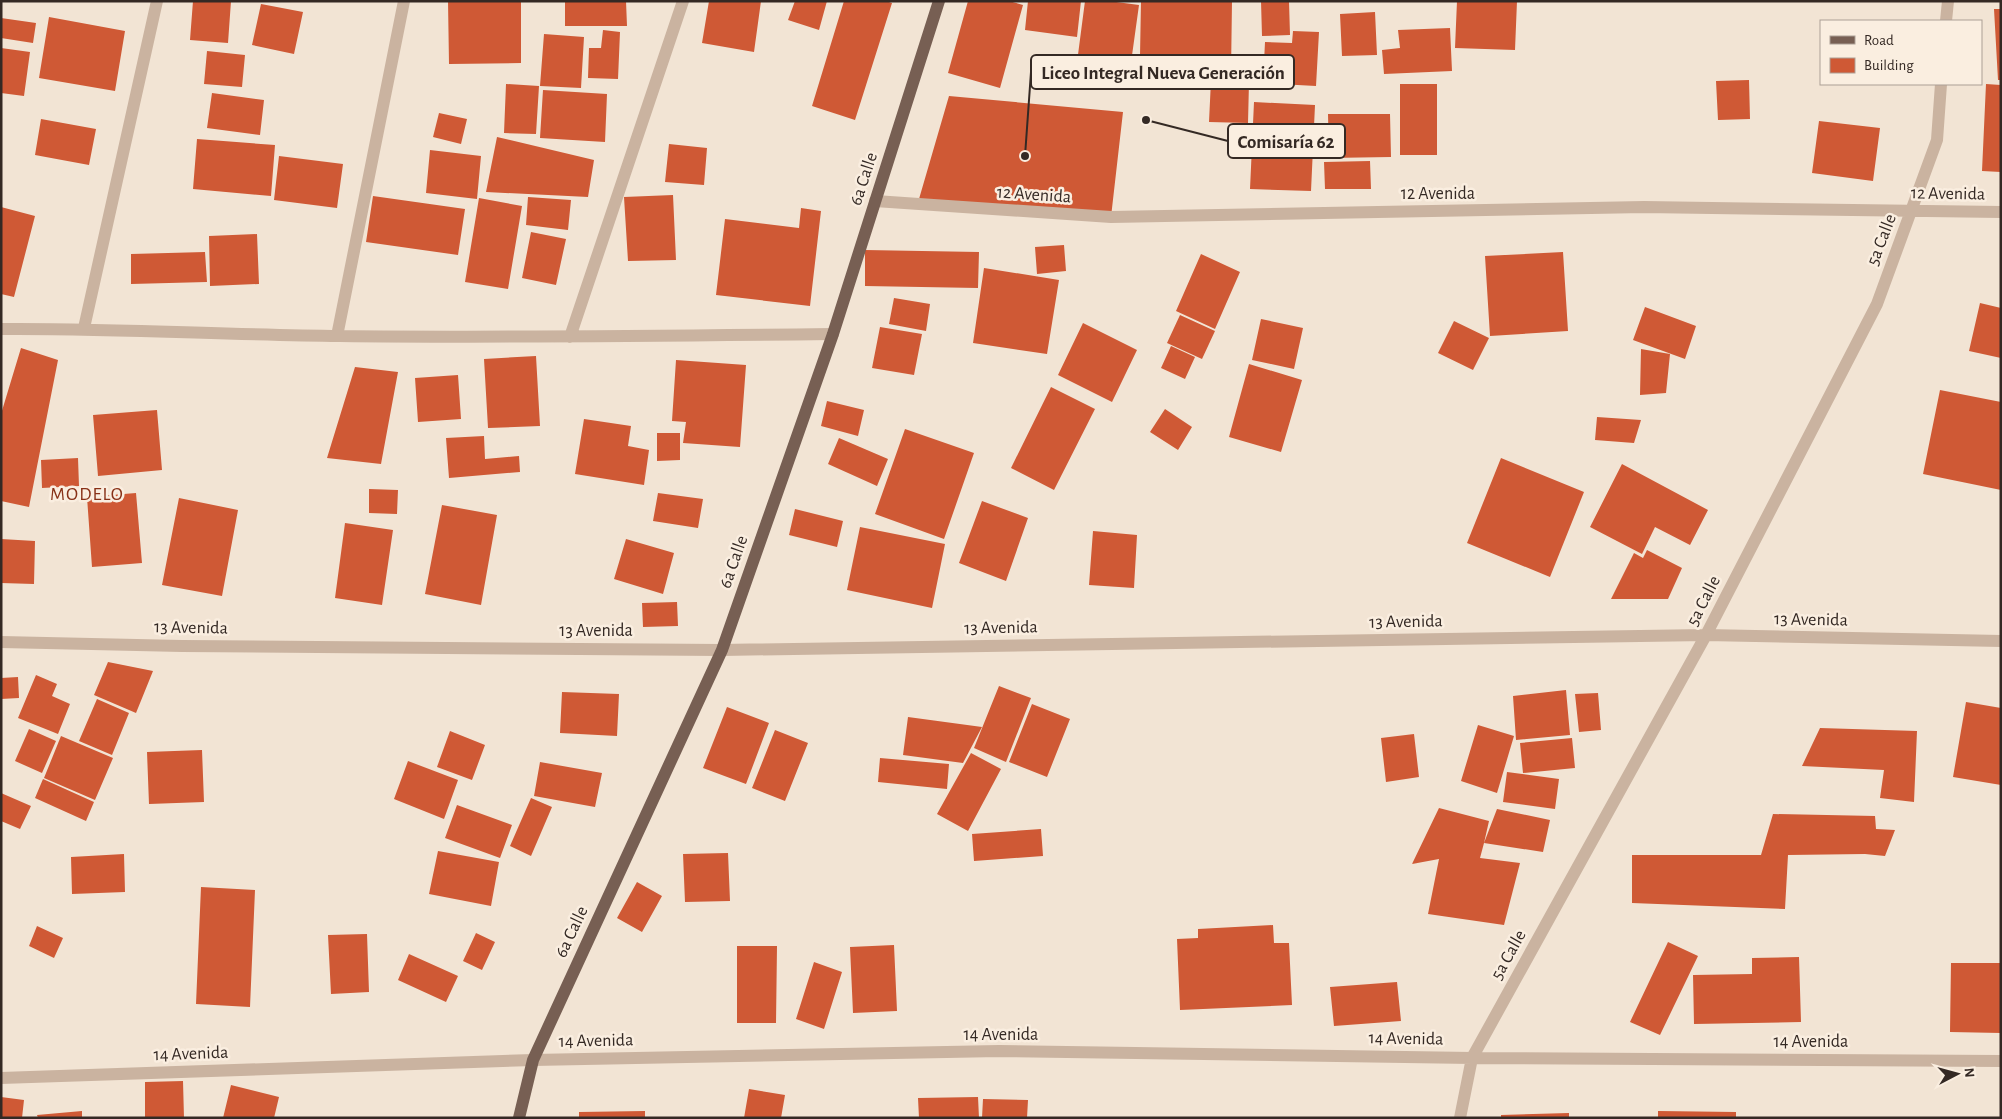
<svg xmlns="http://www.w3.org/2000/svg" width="2002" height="1119" font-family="'Alegreya Sans',sans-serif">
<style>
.building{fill:#cf5935}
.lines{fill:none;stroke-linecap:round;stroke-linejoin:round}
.minor{stroke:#cab3a0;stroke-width:12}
.major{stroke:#775f53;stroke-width:12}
.labels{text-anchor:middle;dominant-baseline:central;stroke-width:5;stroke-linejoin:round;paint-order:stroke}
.street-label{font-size:18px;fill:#342924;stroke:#faeee0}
.neighbourhood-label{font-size:19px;letter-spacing:1px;fill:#883117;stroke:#faeee0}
.leader{fill:none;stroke:#342924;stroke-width:2}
.callout-dot{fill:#342924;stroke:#faeee0;stroke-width:2}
.callout{fill:#faeee0;stroke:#342924;stroke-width:2}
.callout-label{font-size:19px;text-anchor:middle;font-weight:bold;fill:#342924}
</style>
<rect width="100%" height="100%" fill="#f2e4d4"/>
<path class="building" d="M193,1H231L228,43L190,40Z
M448,1H521V63L449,64Z
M565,1H626L627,26H565Z
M709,1H761L754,52L702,43Z
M795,1H827L819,30L788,20Z
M844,1H886L892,3L855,120L812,106Z
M968,1H1009L1023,5L1000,88L948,73Z
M1028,1H1081L1077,37L1025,30Z
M1085,1H1109L1139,5L1129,77L1076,70Z
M1141,1H1232L1231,73L1176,71L1177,57L1140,56Z
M1261,1H1289L1290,35L1262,36Z
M1457,1H1517L1515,50L1455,48Z
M261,4L303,12L294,54L252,45Z
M1994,9H2001V80H1998Z
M1375,12L1377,55L1342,56L1340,14Z
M49,17L125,31L115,91L39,78Z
M1,18L36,23L33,43L1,38Z
M1450,28L1452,71L1384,74L1382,50L1400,48L1398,30Z
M603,30L620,32L618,79L588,78L589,48H601Z
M1293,31L1319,32L1316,86L1263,83L1265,42L1292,43Z
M544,34L584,37L581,88L540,86Z
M1,48L30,52L24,96L1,93Z
M207,51L245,55L242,87L204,84Z
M1211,80L1249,82L1248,123L1209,122Z
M1749,80L1750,119L1718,120L1716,81Z
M506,84L539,86L536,134L504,133Z
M1400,84H1437V155H1400Z
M1986,84L2001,85V172L1982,171Z
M543,90L607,94L605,142L540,138Z
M212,93L264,100L260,135L207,128Z
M949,96L1123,112L1111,217L919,199Z
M1254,102L1315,105L1311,191L1250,189Z
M439,113L467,119L461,144L433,137Z
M1328,114H1390L1391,157L1329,158Z
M41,119L96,129L89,165L35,155Z
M1819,121L1880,128L1873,181L1812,173Z
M497,137L594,160L588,197L486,192Z
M197,139L275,145L271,196L193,189Z
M669,144L707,148L704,185L665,182Z
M430,150L481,156L477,199L426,193Z
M279,156L343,164L337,208L274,200Z
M1370,161L1371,189H1325L1324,162Z
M673,195L676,260L628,261L624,197Z
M373,196L465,209L458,255L366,242Z
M528,197L571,200L568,230L526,225Z
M479,198L522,206L508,289L465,282Z
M1,207L35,216L14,297L1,294Z
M801,208L821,211L810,306L716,295L725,219L799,228Z
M531,232L566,239L556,285L522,278Z
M257,234L259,284L210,286L209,236Z
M1064,245L1066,271L1037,274L1035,247Z
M865,250L979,252L978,288L865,286Z
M205,252L207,282L131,284V254Z
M1563,252L1568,331L1490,336L1485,256Z
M1201,254L1240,272L1215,329L1176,311Z
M984,268L1059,280L1047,354L973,343Z
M894,298L930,304L926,331L889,324Z
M1980,303L2001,308V358L1969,351Z
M1645,307L1696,326L1685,359L1633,340Z
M1180,315L1215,331L1202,359L1167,343Z
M1261,319L1303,328L1294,369L1252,360Z
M1454,321L1489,338L1473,370L1438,353Z
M1083,323L1137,350L1112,402L1058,375Z
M880,327L922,334L914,375L872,368Z
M1171,346L1195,357L1185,379L1161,368Z
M21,348L58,360L29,507L1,501V414Z
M1641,349L1670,354L1666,393L1640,395Z
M536,356L540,426L488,428L484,359Z
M676,360L746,365L740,447L683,443L686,422L672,421Z
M1249,364L1302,380L1281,452L1229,437Z
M355,367L398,372L381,464L327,458Z
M458,375L461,419L418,422L415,378Z
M1051,387L1095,409L1054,490L1011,468Z
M1940,390L2001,402V490L1923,474Z
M827,401L864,410L858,436L821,426Z
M1165,409L1192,427L1178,450L1150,432Z
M157,410L162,470L98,476L93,415Z
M1597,417L1641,420L1634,443L1595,440Z
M584,419L631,426L628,446L649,450L644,485L575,474Z
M905,429L974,453L944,539L875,514Z
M657,433H680V460L657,461Z
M484,436L485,459L519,456L520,472L449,478L446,438Z
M839,438L888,459L877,486L828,464Z
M78,458L79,486L42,488L41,460Z
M1501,458L1584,492L1550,577L1467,543Z
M1622,464L1708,510L1690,545L1655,527L1642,554L1590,527Z
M369,489L398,490L397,514L369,513Z
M136,493L142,563L92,567L87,497Z
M658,493L703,499L698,528L653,521Z
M179,498L238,510L222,596L162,585Z
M982,501L1028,518L1006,581L959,563Z
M442,505L497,515L481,605L425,594Z
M795,509L843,521L837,547L789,535Z
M345,523L393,530L382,605L335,598Z
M860,527L945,544L932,608L847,590Z
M1093,531L1137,535L1134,588L1089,585Z
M1,539L35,541L34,584L1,583Z
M626,539L674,553L663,594L614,579Z
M1647,550L1682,568L1668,599H1611L1634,553L1643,558Z
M677,602L678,626L643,627L642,603Z
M108,662L153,671L136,713L94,695Z
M36,675L57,684L52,696L70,704L58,734L18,718Z
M18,677L19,698L1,699V678Z
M999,686L1031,698L1006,762L974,748Z
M1566,690L1570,735L1516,740L1513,696Z
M562,692L619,694L617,736L560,733Z
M1598,693L1601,730L1579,732L1575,694Z
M97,699L129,713L112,755L79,741Z
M1966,702L2001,708V785L1953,777Z
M1032,704L1070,719L1047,777L1009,762Z
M727,707L769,723L746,784L703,768Z
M908,717L982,727L963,763L903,755Z
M1478,725L1514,736L1497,793L1461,781Z
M1820,728L1917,731L1914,802L1880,798L1884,770L1802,766Z
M29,729L56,741L42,773L15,761Z
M775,730L808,743L785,801L752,788Z
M450,731L485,745L472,780L437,767Z
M1414,734L1419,777L1386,782L1381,738Z
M61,736L113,758L95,800L44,778Z
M1572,738L1575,768L1523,773L1520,743Z
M202,750L204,802L149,804L147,752Z
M971,753L1001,769L968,831L937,814Z
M880,758L949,764L947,789L878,782Z
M408,761L458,780L444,819L394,799Z
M540,762L602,773L595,807L534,796Z
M1507,772L1559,779L1555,809L1503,802Z
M43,779L94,802L86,821L35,798Z
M1,793L31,806L20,829L1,821Z
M531,798L552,807L531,856L510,846Z
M457,805L512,825L500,858L445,838Z
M1439,808L1489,821L1484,843L1497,809L1550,820L1543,852L1484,843L1480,858L1520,863L1504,925L1428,914L1439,859L1412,864Z
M1773,814L1875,816L1876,829L1895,830L1885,856L1865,854L1788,855L1785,909L1632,903V855H1761Z
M1041,829L1043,856L974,861L972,834Z
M438,851L499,862L491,906L429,894Z
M728,853L730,901L685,902L683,854Z
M124,854L125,892L72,894L71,857Z
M637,882L662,896L642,932L617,918Z
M201,887L255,890L250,1007L196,1004Z
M1273,925L1274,943H1289L1292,1005L1180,1010L1177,939L1198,938V929Z
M37,926L63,938L54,958L29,946Z
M476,933L495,942L482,970L463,961Z
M367,934L369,992L331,994L328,935Z
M1668,942L1698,956L1660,1035L1630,1022Z
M894,945L897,1011L853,1013L850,947Z
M737,946H777L776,1023H737Z
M409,954L458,976L446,1002L398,980Z
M1799,957L1801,1022L1694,1024L1693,975L1752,974V958Z
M814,962L842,972L824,1029L796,1019Z
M1951,963H2001V1033L1950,1032Z
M1397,982L1401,1021L1334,1026L1330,987Z
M183,1081L184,1118H145V1082Z
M231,1085L279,1097L274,1118H223Z
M749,1089L785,1095L781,1118H744Z
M1,1097L24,1100L22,1118H1Z
M978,1097L979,1118H919L918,1098Z
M983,1099L1028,1100L1027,1118H982Z
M82,1111V1118H38L37,1115Z
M645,1111V1118H579V1112Z
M1658,1111L1736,1112V1118H1658Z
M1569,1113V1118H1501V1115Z"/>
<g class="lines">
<path class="minor" d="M1946,21L1948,1
M875,201L1111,217L1644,207L2001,212
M84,328L157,1
M1,329C114,328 227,335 340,336C504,338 668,336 833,334
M337,336L404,1
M570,337L683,1
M1,642L182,646L722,650L1706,635L2001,641
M1,1078L533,1060L999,1051L1472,1058L2001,1061
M1460,1118L1472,1058L1706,635L1877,304L1937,140L1941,84"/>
<path class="major" d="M519,1118L533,1060L722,650L833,334L939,1"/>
</g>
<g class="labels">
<g class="street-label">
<text transform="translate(864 179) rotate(-72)">6a Calle</text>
<text x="1438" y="194">12 Avenida</text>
<text transform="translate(1948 194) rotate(1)">12 Avenida</text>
<text transform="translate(1034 195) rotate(4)">12 Avenida</text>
<text transform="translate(1882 240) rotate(-69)">5a Calle</text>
<text transform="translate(734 562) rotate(-71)">6a Calle</text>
<text transform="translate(1704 601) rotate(-63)">5a Calle</text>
<text transform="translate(1811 620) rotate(1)">13 Avenida</text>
<text transform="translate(1406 622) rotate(-1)">13 Avenida</text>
<text transform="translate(191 628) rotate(1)">13 Avenida</text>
<text transform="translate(1001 628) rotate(-1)">13 Avenida</text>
<text x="596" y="631">13 Avenida</text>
<text transform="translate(572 932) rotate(-65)">6a Calle</text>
<text transform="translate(1509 955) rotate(-61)">5a Calle</text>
<text x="1001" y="1035">14 Avenida</text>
<text transform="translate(1406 1039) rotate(1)">14 Avenida</text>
<text transform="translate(596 1041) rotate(-1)">14 Avenida</text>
<text x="1811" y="1042">14 Avenida</text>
<text transform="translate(191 1054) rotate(-2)">14 Avenida</text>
</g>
<g class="neighbourhood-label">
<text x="87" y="494">MODELO</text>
</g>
</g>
<path class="leader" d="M1025 156L1031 72M1146 120L1228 141"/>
<g class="callout-dot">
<circle cx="1025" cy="156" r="5"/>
<circle cx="1146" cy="120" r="5"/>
</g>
<g class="callout">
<rect x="1031" y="55" width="263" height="34" rx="5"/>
<rect x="1228" y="124" width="117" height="34" rx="5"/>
</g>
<g class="callout-label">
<text x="1163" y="79">Liceo Integral Nueva Generación</text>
<text x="1286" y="148">Comisaría 62</text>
</g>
<rect width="2002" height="1119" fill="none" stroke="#342924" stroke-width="5"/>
<rect x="1820" y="20" width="162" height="65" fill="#faeee0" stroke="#ab9f95"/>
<rect x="1830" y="36" width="25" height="8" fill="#775f53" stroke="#ab9f95"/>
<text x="1864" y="45" font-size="15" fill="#342924">Road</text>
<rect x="1830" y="58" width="25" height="15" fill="#cf5935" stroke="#ab9f95"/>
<text x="1864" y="70" font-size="15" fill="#342924">Building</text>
<g transform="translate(1957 1074) rotate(84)" stroke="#faeee0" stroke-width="4" paint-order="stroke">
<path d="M0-4L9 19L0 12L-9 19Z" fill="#342924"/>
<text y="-8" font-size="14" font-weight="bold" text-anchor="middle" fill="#342924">N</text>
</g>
</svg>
